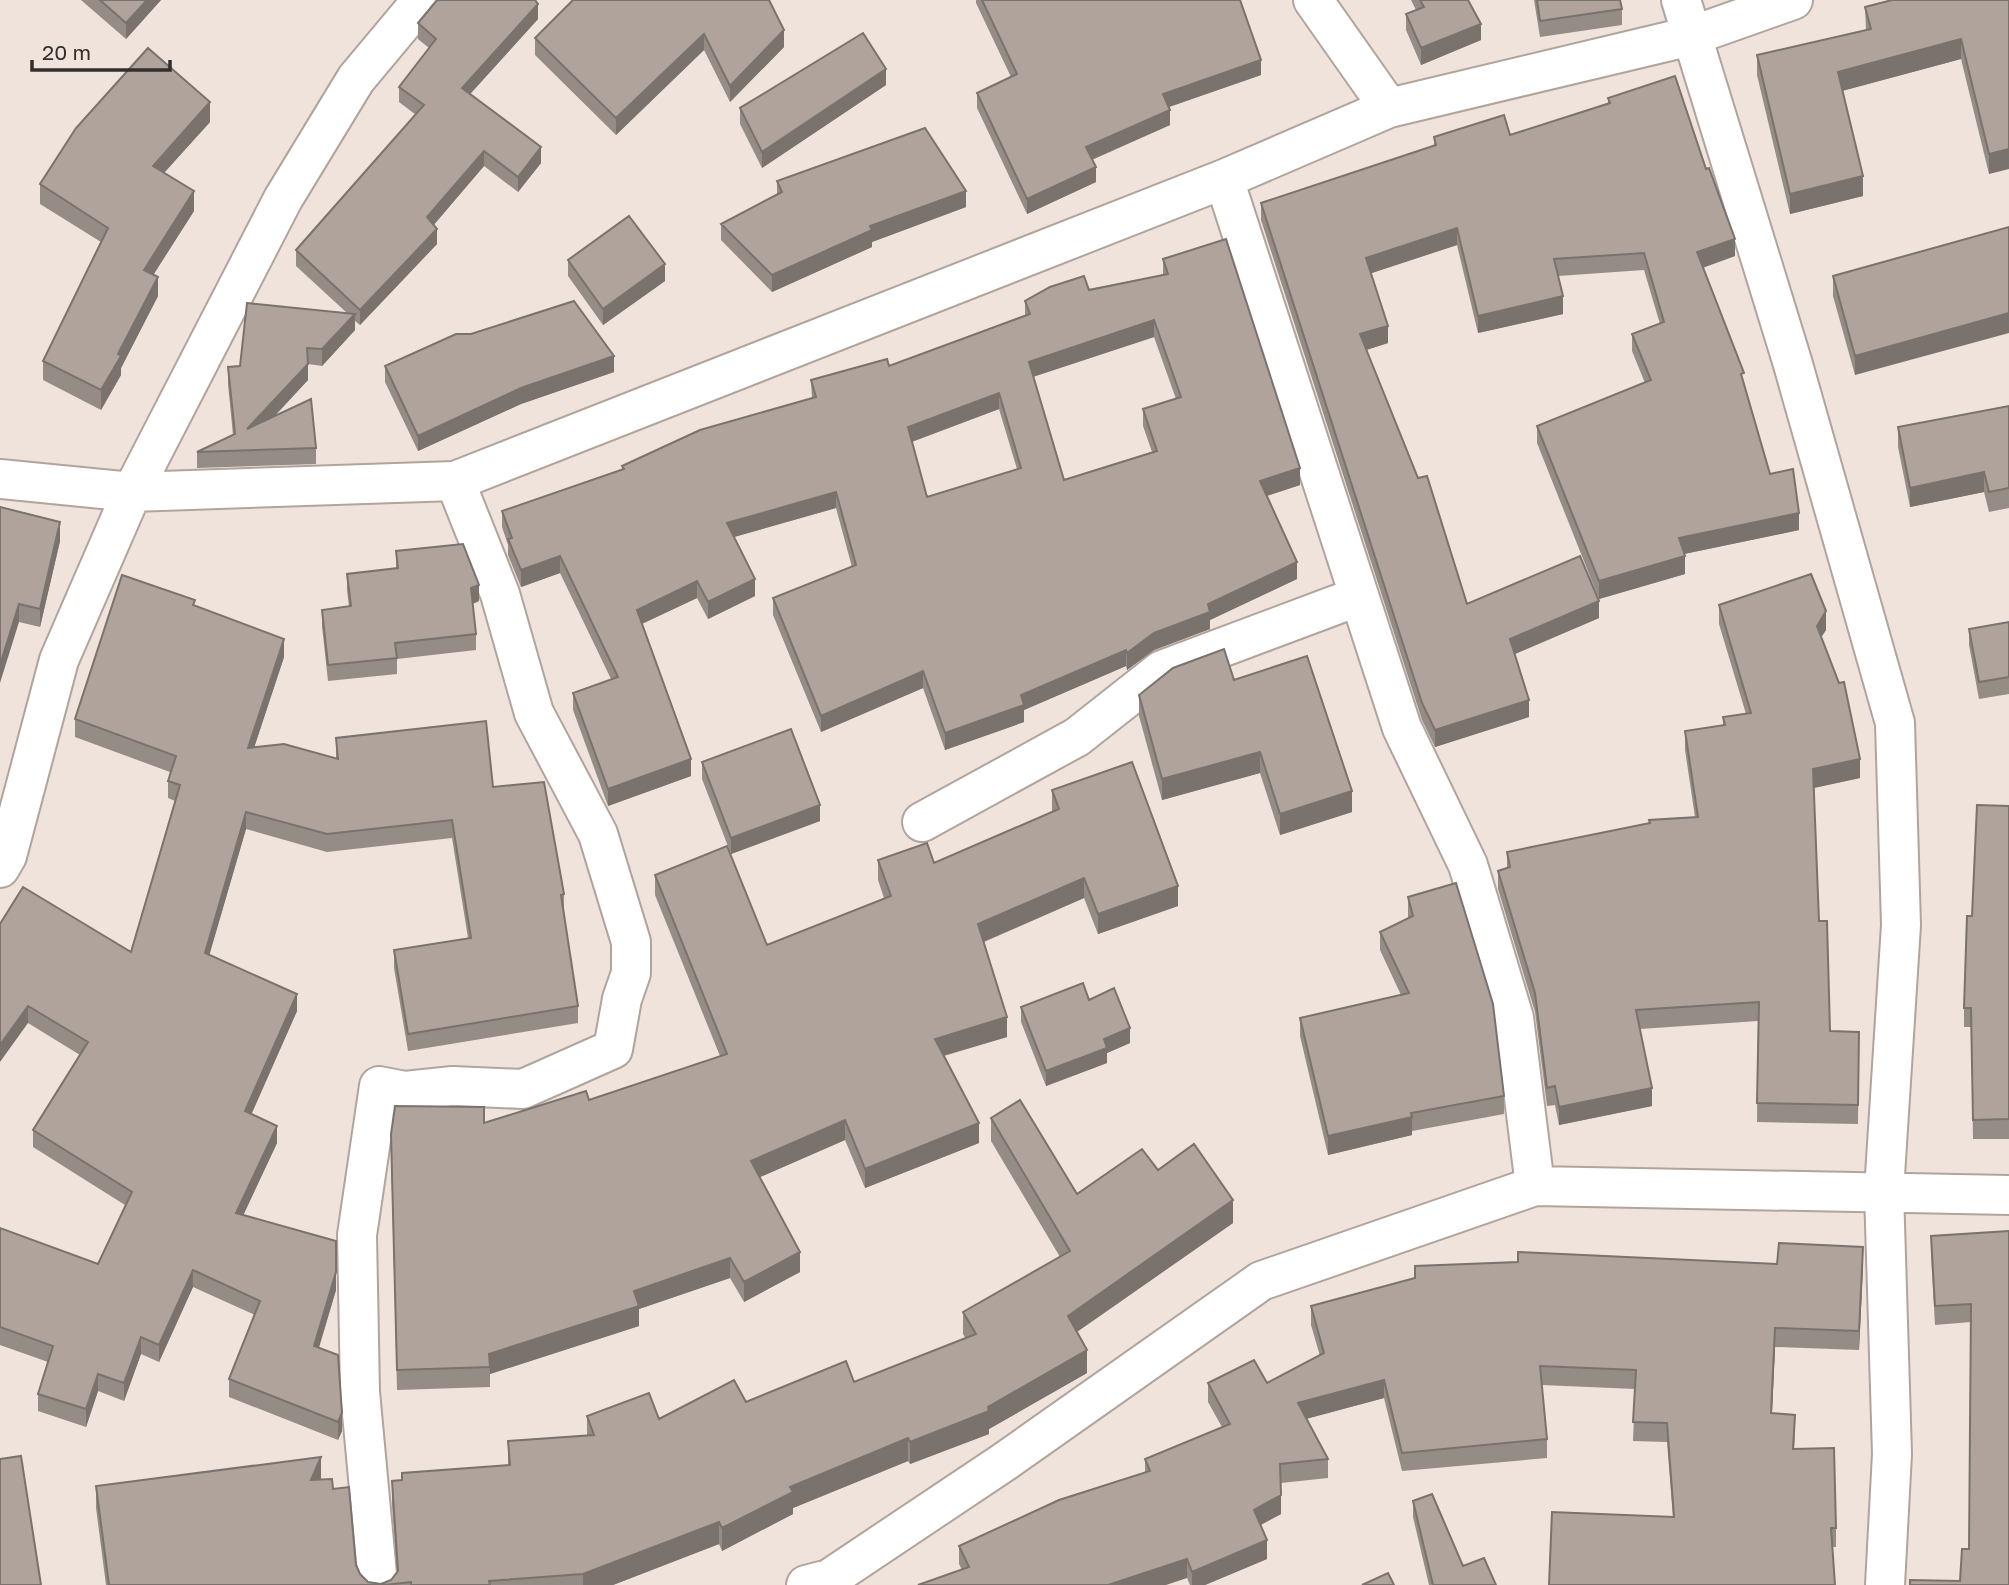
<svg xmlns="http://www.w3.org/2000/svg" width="2009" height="1585" font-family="'Golos Text',sans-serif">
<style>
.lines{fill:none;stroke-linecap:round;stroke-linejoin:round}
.minor-casing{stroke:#b0a49c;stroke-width:42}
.minor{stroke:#fff;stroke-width:38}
.wall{fill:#968c86;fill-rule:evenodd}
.shaded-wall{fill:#7a726d}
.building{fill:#afa39c;stroke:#7a726d;stroke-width:2;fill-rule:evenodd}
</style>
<rect width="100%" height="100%" fill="#f0e3db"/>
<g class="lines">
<defs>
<path id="minor" d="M1313,0L1389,108
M1681,0L1792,361L1895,723L1901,925L1884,1191L1892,1454L1885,1585
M1224,179L1402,728L1468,865L1514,1018L1535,1186
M0,479L132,492L455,481L1224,179L1389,108L1691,36L1793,0
M922,822L1077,737L1162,670L1357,597
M0,868L7,856L59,660L132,492L283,199L356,79L422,0
M378,1585L360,1392L357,1235L379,1086L405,1091L453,1086L523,1089L613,1049L622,999L631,973V942L598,834L534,713L500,594L455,481
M806,1585L829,1579L1004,1462L1261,1281L1535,1186L2009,1195"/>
</defs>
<use href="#minor" class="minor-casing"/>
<use href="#minor" class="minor"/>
</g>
<path class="wall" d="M81,0H161L126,39Z
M573,0L784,47L730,102L704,50L616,135L535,55V38Z
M976,0H1240L1261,75L1169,107L1170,125L1092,160L1096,182L1027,214L977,108V93L1011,77L976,3Z
M1411,0H1468L1481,40L1421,65L1406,30V14L1416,10Z
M1534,0H1620L1622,9V25L1540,37Z
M2009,0L1989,174L1961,59L1842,91L1863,196L1790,214L1757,75V55L1866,30L1865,7Z
M538,19L470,94L541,163L518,192L484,166L433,225L437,244L360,325L355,321V330L322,366L308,364V380L274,417L316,448V464L197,468V452L233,435L228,384V367L240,366L347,313L296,266V250L416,115L399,102V87L429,48L418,39V23Z
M886,85L762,168L740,124V108Z
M1608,98L1735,256L1703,267L1744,382L1770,474L1799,530L1684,554L1685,574L1599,599L1537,443V426L1645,383L1632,351V334L1660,324L1644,270L1558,276L1563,314L1478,333L1457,245L1371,273L1388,343L1366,350L1467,604L1599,618L1515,654L1529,717L1435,747L1422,720L1261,220V203L1434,146V137L1510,135L1608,104Z
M210,122L164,173L194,211L154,274L158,296L121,368V375L101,410L43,380V361L101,242L40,204V184Z
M777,181L966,207L872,242V247L772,292L721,240V224L777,195Z
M2009,227L1855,375L1833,296V276Z
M1163,259L1300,485L1267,496L1297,579L1210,620V629L1154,650L1127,670L1126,666L1024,710V722L945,750L923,688L821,732L773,615V598L852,567L836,508L734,537L755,596L708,619L697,598L642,624L691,776L608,806L573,710V693L611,679L560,573L521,587L508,555V545L502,527V511L622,469V466L812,399L811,380L889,366L1025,315V301L1163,275ZM1154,337L1176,399L1143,409V426L1152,452L1064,480L1033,377ZM999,409L1017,469L927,497L912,442Z
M568,260L665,281L603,325L568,276Z
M385,366L614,372L521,404L418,451L385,382Z
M2009,406V508L1989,512L1984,492L1910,507L1898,447V427Z
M0,507L60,541L40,627L19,622Z
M396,551L479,601L473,604L476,634V650L397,659V674L328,681L322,626V610L349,607L347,590V574L396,569Z
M1719,605L1826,630L1821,637L1860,778L1814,788L1819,921L1830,1031L1859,1032L1858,1124L1757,1122L1758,1021L1640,1029L1652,1106L1559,1125L1555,1105L1547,1106L1535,1012L1498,889V871L1507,868V852L1695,817L1685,750V731L1723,726V717L1746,714L1719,624Z
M195,606L284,657L254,748L336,759V738L493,787L564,894V912H563L578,1006V1023L408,1051L394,968V950L468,938L452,838L327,852L246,829L209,955L297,1011L251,1114L277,1143L243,1215L336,1290L319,1348L342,1431L338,1440L229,1397V1379L255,1315L193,1287L159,1362L141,1354L124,1401L98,1391L86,1427L38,1411V1394L48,1362L0,1345V1228L98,1264L125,1205L33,1147V1130L80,1055L28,1023L0,924L131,952L175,801L168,798V781L170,772L75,737V719Z
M2009,622V694L1979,699L1969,645V629Z
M1234,680L1352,812L1280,835L1260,773L1162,800L1139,716V695Z
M702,762L820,821L731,854L702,779Z
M1052,790L1178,906L1098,934L1084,898L984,942L1007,1037L944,1056L979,1143L865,1188L845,1140L760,1177L800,1272L744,1302L730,1278L639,1309V1326L490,1374V1387L397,1390L391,1154L484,1123L589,1100L720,1056L655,895V875L767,945L884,898L878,880V860L934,863L1052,812Z
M2009,806V1139H1973L1971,1027H1964V1008L1972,916Z
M1408,897L1504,1096V1114L1412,1131V1135L1328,1155L1300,1036V1018L1401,995L1380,950V932L1408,918Z
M1089,1000L1130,1043L1107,1053V1063L1046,1086L1021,1022V1007Z
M991,1118L1077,1194L1158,1170L1233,1223L1077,1332L1087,1373L989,1429V1434L910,1464L908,1461L793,1508V1514L722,1551L719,1544L613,1585H106L96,1508V1486L321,1480L333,1489L360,1574L368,1582L381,1584L391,1580L397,1572L392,1504V1481L508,1465V1441L587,1435V1416L659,1419L854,1382L966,1339L963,1334V1312L1060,1257L991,1141Z
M2009,1231V1585L1960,1581L1969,1549L1971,1322L1935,1325L1931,1254V1236Z
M1777,1264L1863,1265L1859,1350L1775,1347L1772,1413L1795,1434L1794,1449L1836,1528V1547H1832L1673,1517L1667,1442L1633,1441L1635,1389L1542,1385L1547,1439V1458L1402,1471L1384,1398L1306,1419L1328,1459V1478L1281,1483V1514L1261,1525L1267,1559L1205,1585H1190L1187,1578L962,1570L959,1564V1546L1145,1473V1459L1222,1427L1208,1402V1383H1267L1320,1356L1311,1325V1306Z
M1413,1501L1463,1566L1496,1585H1429L1413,1517Z"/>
<path class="shaded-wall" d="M147,0H161L126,39V23Z
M538,4V19L462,103V88Z
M1481,24V40L1421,65V48Z
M784,30V47L730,102V86Z
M704,34V50L616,135V118Z
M1961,39V59L1838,92V72Z
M1261,60V75L1163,109V94Z
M886,69V85L762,168V152Z
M210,102V122L153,185V166Z
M1170,110V125L1086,162V147Z
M541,147V163L518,192V177Z
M2009,149V169L1989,174V154Z
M484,151V166L427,233V217Z
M1096,167V182L1027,214V199Z
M1863,176V196L1790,214V194Z
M194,191V211L144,289V270Z
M966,191V207L872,242V247L772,292V275L870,226Z
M1457,228V245L1366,275V258Z
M437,229V244L360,325V310Z
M1735,239V256L1697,270V252Z
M665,264V281L603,325V309Z
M158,277V296L121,368V375L101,410V390L118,354Z
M1563,296V314L1478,333V316Z
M2009,313V333L1855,375V356Z
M355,314V330L322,366V349Z
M1154,320V337L1029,378V362Z
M1388,326V343L1360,352V334Z
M614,356V372L521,404L418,451V436L521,388Z
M308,364V380L247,445V429Z
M999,393V409L908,443V427Z
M1300,468V485L1260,498V481Z
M1984,472V492L1910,507V488Z
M836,492V508L727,539V523Z
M1799,513V530L1679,555V538Z
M60,522V541L40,627V609Z
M560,556V573L521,587V570Z
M1685,556V574L1599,599V581Z
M1297,562V579L1210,620V629L1154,650L1127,670V653L1154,633L1208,604Z
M755,579V596L708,619V602Z
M697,581V598L637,626V610Z
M479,585V601L471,604V588Z
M1599,601V618L1510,656V639Z
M19,604V622L0,683V665Z
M1826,611V630L1817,644V626Z
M284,639V657L248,766V748Z
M1126,650V666L1024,710V722L945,750V733L1021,695Z
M923,671V688L821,732V716Z
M1529,700V717L1435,747V730Z
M1260,752V773L1162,800V779Z
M691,759V776L608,806V789Z
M1860,759V778L1813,788V769Z
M1352,791V812L1280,835V814Z
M820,805V821L731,854V838Z
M246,812V829L205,970V953Z
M1084,878V898L978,944V924Z
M1178,886V906L1098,934V914Z
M297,994V1011L245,1129V1111Z
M28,1006V1023L0,1062V1045Z
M1007,1017V1037L935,1058V1039Z
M1130,1028V1043L1107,1053V1063L1046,1086V1071L1104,1039Z
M1652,1088V1106L1559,1125V1107Z
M1412,1117V1135L1328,1155V1136Z
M845,1120V1140L751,1181V1161Z
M979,1123V1143L865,1188V1169Z
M277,1126V1143L236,1231V1213Z
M1233,1200V1223L1068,1338V1316Z
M1863,1247V1265L1859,1350V1331Z
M800,1252V1272L744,1302V1282Z
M730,1258V1278L639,1309V1326L490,1374L489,1354L634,1291Z
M193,1270V1287L159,1362V1345Z
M336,1272V1290L314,1363V1346Z
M1775,1328V1347L1771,1432V1413Z
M141,1337V1354L124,1401V1383Z
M1087,1350V1373L989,1429V1434L910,1464V1442L988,1407Z
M98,1374V1391L86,1427V1409Z
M1384,1380V1398L1298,1421V1403Z
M342,1413V1431L338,1440V1422Z
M908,1438V1461L793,1508V1514L722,1551V1528L790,1487Z
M321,1457V1479L311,1480Z
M1281,1495V1514L1254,1528V1510Z
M719,1522V1544L613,1585H583V1574Z
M1267,1540V1559L1205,1585H1192V1572Z
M1187,1559V1578L1166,1585H1108Z"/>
<path class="building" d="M100,0H147L126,23Z
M437,0H535L538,4L462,88L541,147L518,177L484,151L427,217L437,229L360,310L296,250L424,105L399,87L436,39L418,23Z
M573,0H769L784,30L730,86L704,34L616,118L535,38Z
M982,0H1240L1261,60L1163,94L1170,110L1086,147L1096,167L1027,199L977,93L1017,74Z
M1420,0H1468L1481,24L1421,48L1406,14L1424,7Z
M1537,0H1620L1622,9L1540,21Z
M1892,0H2009V149L1989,154L1961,39L1838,72L1863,176L1790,194L1757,55L1871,29L1865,7Z
M863,33L886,69L762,152L740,108Z
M148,48L210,102L153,166L194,191L144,270L158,277L118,354L121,356L101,390L43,361L108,228L40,184L76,128Z
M1675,76L1706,169L1709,168L1735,239L1697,252L1744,373L1741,374L1770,474L1793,469L1799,513L1679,538L1685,556L1599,581L1537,426L1651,380L1632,334L1664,322L1644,253L1554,259L1563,296L1478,316L1457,228L1366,258L1388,326L1360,334L1418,478L1427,476L1467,604L1580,556L1599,601L1510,639L1529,700L1435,730L1422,703L1261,203L1436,145L1434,137L1504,115L1510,135L1610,103L1608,98Z
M925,128L966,191L870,226L872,230L772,275L721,224L782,192L777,181Z
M629,216L665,264L603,309L568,260Z
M2009,227V313L1855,356L1833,276Z
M1226,239L1300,468L1260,481L1297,562L1208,604L1210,612L1154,633L1127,653L1126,650L1021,695L1024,705L945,733L923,671L821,716L773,598L856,565L836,492L727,523L755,579L708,602L697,581L637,610L691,759L608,789L573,693L618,677L560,556L521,570L508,539L512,538L502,511L624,469L622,466L700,430L816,397L811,380L887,359L889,366L1030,314L1025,301L1050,287L1084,276L1089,290L1168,274L1163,259ZM1154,320L1181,397L1143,409L1157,451L1064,480L1029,362ZM999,393L1021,468L927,497L908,427Z
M574,301L614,356L521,388L418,436L385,366L456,334H471Z
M247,303L355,314L322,349L307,348L308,364L247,429L311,399L316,448L197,452L235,434L228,367L240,366Z
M2009,406V488L1989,492L1984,472L1910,488L1898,427Z
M0,507L60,522L40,609L19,604L0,665Z
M463,544L479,585L471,588L476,634L395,643L397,658L328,665L322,610L351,606L347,574L398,568L396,551Z
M1811,574L1826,611L1817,626L1839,683L1844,682L1860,759L1813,769L1819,921H1827L1830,1031L1859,1032L1858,1105L1757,1103L1759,1002L1636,1010L1652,1088L1559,1107L1555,1086L1547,1088L1535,993L1498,871L1510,867L1507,852L1650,823L1649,820L1698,817L1685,731L1725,725L1723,717L1751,713L1719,605Z
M122,575L195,600L193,605L284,639L248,748L284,744L338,759L336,738L486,721L493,787L544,782L564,894L561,895L578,1006L408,1034L394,950L471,938L452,820L327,834L246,812L205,953L297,994L245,1111L277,1126L236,1213L336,1241V1272L314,1346L338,1355L342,1413L338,1422L229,1379L260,1301L193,1270L159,1345L141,1337L124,1383L98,1374L86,1409L38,1394L53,1346L0,1327V1228L98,1264L132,1192L33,1130L88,1042L28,1006L0,1045V924L23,887L131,952L180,785L168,781L176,756L75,719Z
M2009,622V677L1979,682L1969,629Z
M1224,649L1234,680L1307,656L1352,791L1280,814L1260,752L1162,779L1139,695L1173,668Z
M791,729L820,805L731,838L702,762Z
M1132,762L1178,886L1098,914L1084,878L978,924L1007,1017L935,1039L979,1123L865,1169L845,1120L751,1161L800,1252L744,1282L730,1258L634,1291L639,1306L489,1354L490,1367L397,1370L391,1134L395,1106L484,1107V1123L586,1091L589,1100L727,1054L655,875L727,846L767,945L891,896L878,860L927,843L934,863L1059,809L1052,790Z
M1977,805L2009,806V1119L1973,1120L1971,1008H1964L1967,916H1972Z
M1456,883L1493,1004L1504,1096L1411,1113L1412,1117L1328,1136L1300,1018L1409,993L1380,932L1413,916L1408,897Z
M1083,983L1089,1000L1114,988L1130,1028L1104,1039L1107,1048L1046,1071L1021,1007Z
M1020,1100L1077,1194L1142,1149L1158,1170L1194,1144L1233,1200L1068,1316L1087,1350L988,1407L989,1411L910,1442L908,1438L790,1487L793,1492L722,1528L719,1522L583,1574L489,1581L490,1585H411V1582L384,1585H109L96,1486L321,1457L311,1480L332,1479L333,1489L349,1487L356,1565L360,1574L368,1582L381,1584L391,1580L398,1571L392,1481L402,1480V1473L510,1465L508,1441L594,1435L587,1416L649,1393L659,1419L734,1380L746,1402L846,1361L854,1382L976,1334L963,1312L1070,1251L991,1118Z
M2009,1231V1585H1910V1580L1960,1581L1962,1549H1969L1971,1304L1935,1306L1931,1236Z
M1779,1243L1863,1247L1859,1331L1775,1328L1771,1413L1795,1415L1793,1449L1834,1448L1836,1528H1831L1835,1585H1549L1552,1512L1674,1517L1667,1423L1633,1422L1636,1370L1540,1366L1547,1439L1402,1453L1384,1380L1298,1403L1328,1459L1280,1464L1281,1495L1254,1510L1267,1540L1192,1572L1187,1559L1108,1585H918L969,1567L959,1546L1059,1500L1150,1471L1145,1459L1230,1424L1208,1383L1254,1360L1267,1383L1324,1353L1311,1306L1415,1278V1266L1518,1262V1252L1777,1264Z
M21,1456L41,1585H0V1459Z
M1432,1494L1463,1566L1484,1558L1496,1585H1433L1413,1501Z
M1388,1573L1394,1585H1362Z"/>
<path d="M32 60v10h138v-10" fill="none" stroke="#332e2b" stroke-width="3.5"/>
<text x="42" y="60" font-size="21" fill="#332e2b" stroke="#f0e3db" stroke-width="5" paint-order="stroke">20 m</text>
</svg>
